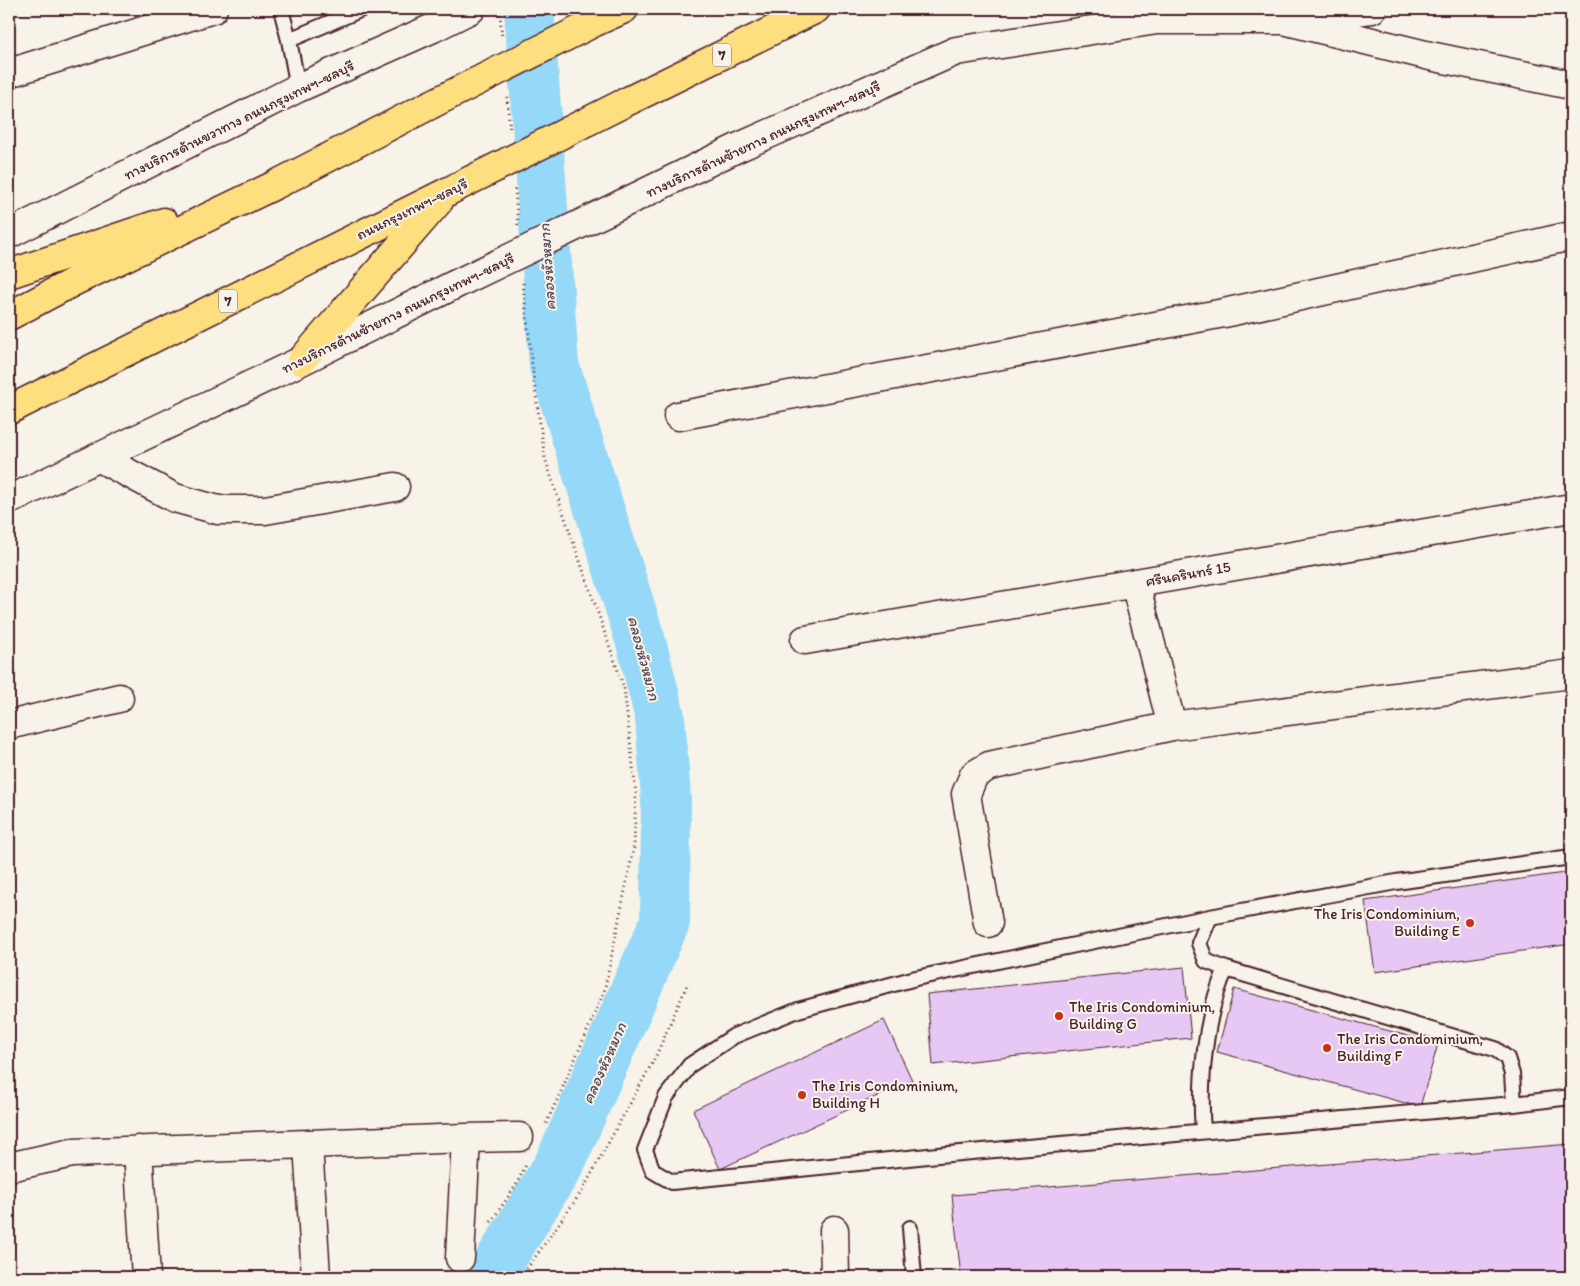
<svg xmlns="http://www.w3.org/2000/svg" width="1580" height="1286" font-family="Itim,'Playpen Sans Thai',sans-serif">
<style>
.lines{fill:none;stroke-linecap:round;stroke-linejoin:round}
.river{stroke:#95d8f7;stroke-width:50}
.building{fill:#e7c8f5;stroke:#4a1f2b}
.lane-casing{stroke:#4a1f2b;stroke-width:18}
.street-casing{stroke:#4a1f2b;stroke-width:31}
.secondary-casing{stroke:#4a1f2b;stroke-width:31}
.highway-casing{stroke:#4a1f2b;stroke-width:31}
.path{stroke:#4a1f2b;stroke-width:3;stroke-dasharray:1 4;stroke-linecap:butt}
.lane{stroke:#f7f3e8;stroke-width:14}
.street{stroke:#f7f3e8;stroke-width:28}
.secondary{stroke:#f7f3e8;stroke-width:28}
.highway{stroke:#fedf80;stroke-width:28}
.secondary-bridge-casing{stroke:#4a1f2b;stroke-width:31;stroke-linecap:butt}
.highway-bridge-casing{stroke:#4a1f2b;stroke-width:31;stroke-linecap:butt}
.secondary-bridge{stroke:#f7f3e8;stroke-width:28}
.highway-bridge{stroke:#fedf80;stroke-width:28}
.poi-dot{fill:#c8321e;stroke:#f7f3e8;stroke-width:2}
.labels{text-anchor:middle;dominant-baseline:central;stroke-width:4;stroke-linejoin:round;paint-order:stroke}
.shield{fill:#f7f3e8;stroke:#7e5f64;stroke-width:1}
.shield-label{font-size:14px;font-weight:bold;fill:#4a1f2b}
.street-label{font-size:15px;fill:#4a1f2b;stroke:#f7f3e8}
.poi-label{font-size:15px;fill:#4a1f2b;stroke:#f7f3e8;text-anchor:start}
.water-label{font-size:16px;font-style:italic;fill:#5d4d5e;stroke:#f7f3e8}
</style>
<rect width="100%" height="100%" fill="#f7f3e8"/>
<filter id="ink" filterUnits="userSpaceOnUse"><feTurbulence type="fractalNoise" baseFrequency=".02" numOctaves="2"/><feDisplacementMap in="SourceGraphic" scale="10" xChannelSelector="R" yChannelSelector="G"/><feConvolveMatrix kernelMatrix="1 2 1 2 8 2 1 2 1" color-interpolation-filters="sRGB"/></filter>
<g filter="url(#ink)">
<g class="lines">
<path class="river" d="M490,1277L560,1163L665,922L666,798L660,717L641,642L554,365L529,9"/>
</g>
<path class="building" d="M1571,872V944L1375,972L1365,901Z
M1184,967L1191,1038L933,1065L927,994Z
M1234,989L1438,1044L1420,1107L1217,1052Z
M884,1020L912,1080L720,1169L693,1110Z
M1571,1144V1277H961L952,1195Z"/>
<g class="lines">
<defs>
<path id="lane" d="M281,9L289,40L298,88
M289,40L362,9
M1571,857L1396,882L1210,917L916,978L798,1010L734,1036L690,1065L666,1097L645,1150L653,1171L672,1182L938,1155L1514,1104L1571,1097
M1210,917L1199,943L1206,961L1226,969L1495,1049L1507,1058L1512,1074L1514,1104
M1203,1131C1199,1082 1205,1014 1226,969
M910,1228L914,1277"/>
<path id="street" d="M9,73L213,9
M678,416L1224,313L1571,236
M98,457L175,498L218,510H265L395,487
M1135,583L1172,726
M805,640L1571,508
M9,725L119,698
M988,923L966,794L974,775L989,766L1172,726L1571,674
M308,1144L316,1277
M138,1150L146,1277
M9,1167L72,1153L466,1138L519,1137
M834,1230L835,1277
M460,1258L466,1138"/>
<path id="secondary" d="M1299,18L1372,9
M622,204L737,148L956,51L1157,20H1283L1430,56L1571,85
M9,234L298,88L433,28L471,9
M9,500L301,361L454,285"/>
<path id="highway" d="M597,21L624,9
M628,101L816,9
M9,274L164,222
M9,316L73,282L277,184L430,105
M301,361L439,201
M9,410L447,192"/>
</defs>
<use href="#lane" class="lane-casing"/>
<use href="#street" class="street-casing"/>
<use href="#secondary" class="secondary-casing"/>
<use href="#highway" class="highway-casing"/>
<path class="path" d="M500,14L502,38
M507,97L510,130
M515,189L518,225
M523,283L534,382L545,458L557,495L624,688L636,793L634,847L604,992L563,1087L545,1126
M491,1222L515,1187L527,1163
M521,1277L582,1191L655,1058L688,983"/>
<use href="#lane" class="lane"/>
<use href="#street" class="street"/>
<use href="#secondary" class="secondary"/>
<use href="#highway" class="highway"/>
<defs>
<path id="secondary-bridge" d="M454,285L622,204"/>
<path id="highway-bridge" d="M430,105L597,21
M447,192L628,101"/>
</defs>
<use href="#secondary-bridge" class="secondary-bridge-casing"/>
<use href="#highway-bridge" class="highway-bridge-casing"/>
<use href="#secondary-bridge" class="secondary-bridge"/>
<use href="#highway-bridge" class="highway-bridge"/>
</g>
</g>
<g class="poi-dot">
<circle cx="1470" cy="923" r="5"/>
<circle cx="1059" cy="1016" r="5"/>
<circle cx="1327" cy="1048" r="5"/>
<circle cx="802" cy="1095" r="5"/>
</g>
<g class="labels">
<g class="shield">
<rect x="713" y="43.5" width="18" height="23" rx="4"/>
<rect x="219" y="289.5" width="18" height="23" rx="4"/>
</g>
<g class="shield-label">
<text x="722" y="55">7</text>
<text x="228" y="301">7</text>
</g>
<g class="street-label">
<text transform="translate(239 120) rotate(-26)">ทางบริการด้านขวาทาง ถนนกรุงเทพฯ-ชลบุรี</text>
<text transform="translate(763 139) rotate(-25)">ทางบริการด้านซ้ายทาง ถนนกรุงเทพฯ-ชลบุรี</text>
<text transform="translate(412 209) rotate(-26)">ถนนกรุงเทพฯ-ชลบุรี</text>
<text transform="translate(398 313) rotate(-26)">ทางบริการด้านซ้ายทาง ถนนกรุงเทพฯ-ชลบุรี</text>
<text transform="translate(1188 574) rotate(-10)">ศรีนครินทร์ 15</text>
</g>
<g class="poi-label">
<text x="1460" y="914" text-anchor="end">The Iris Condominium,<tspan x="1460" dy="17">Building E</tspan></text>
<text x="1069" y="1007">The Iris Condominium,<tspan x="1069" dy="17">Building G</tspan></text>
<text x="1337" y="1039">The Iris Condominium,<tspan x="1337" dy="17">Building F</tspan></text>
<text x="812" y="1086">The Iris Condominium,<tspan x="812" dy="17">Building H</tspan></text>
</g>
<g class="water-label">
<text transform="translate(547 267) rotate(-94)">คลองหัวหมาก</text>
<text transform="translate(644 658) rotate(75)">คลองหัวหมาก</text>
<text transform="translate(604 1063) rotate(-66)">คลองหัวหมาก</text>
</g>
</g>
<rect width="1580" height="1286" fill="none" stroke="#f7f3e8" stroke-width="30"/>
<rect x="15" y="15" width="1550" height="1256" fill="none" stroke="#4a1f2b" stroke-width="2" filter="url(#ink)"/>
</svg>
